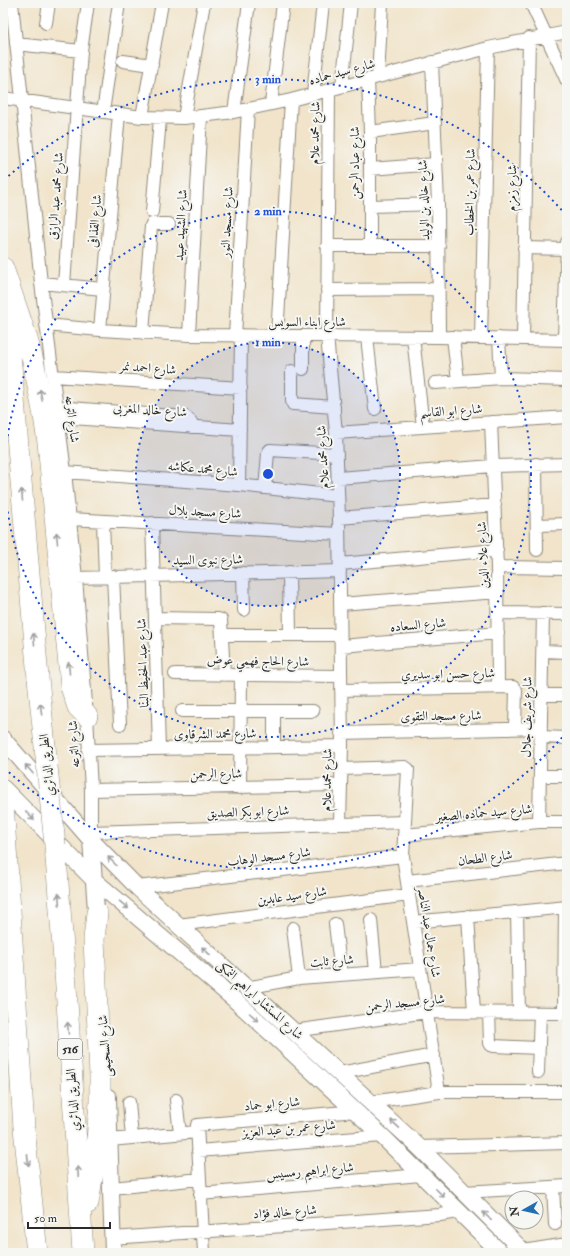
<svg xmlns="http://www.w3.org/2000/svg" width="570" height="1256" font-family="'IM FELL Double Pica',Amiri,serif">
<style>
.lines{fill:none;stroke-linecap:round;stroke-linejoin:round}
.street-casing{stroke:#8e887a;stroke-width:14}
.secondary-casing{stroke:#8e887a;stroke-width:18}
.highway-casing{stroke:#8e887a;stroke-width:22}
.street{stroke:#fff;stroke-width:12}
.secondary{stroke:#fff;stroke-width:16}
.highway{stroke:#fff;stroke-width:21}
.highway-bridge-casing{stroke:#8e887a;stroke-width:22;stroke-linecap:butt}
.highway-bridge{stroke:#fff;stroke-width:21}
.oneway{stroke:#a0a0a0}
.ring{fill:none;stroke:#1d4ed8;stroke-width:2;stroke-dasharray:2 4}
.labels{text-anchor:middle;dominant-baseline:central;stroke-width:4;stroke-linejoin:round;paint-order:stroke}
.shield{fill:#f6f6f2;stroke:#686867;stroke-width:1}
.shield-label{font-size:12px;font-weight:bold;fill:#2b2b2b}
.street-label{font-size:13px;fill:#2b2b2b;stroke:#f6f6f2}
.centre{fill:#1d4ed8;stroke:#f6f6f2;stroke-width:2}
.ring-label{font-size:12px;text-anchor:middle;font-weight:bold;fill:#1d4ed8;stroke:#f6f6f2;stroke-width:4;stroke-linejoin:round;paint-order:stroke}
</style>
<rect width="100%" height="100%" fill="#f6f6f2"/>
<filter id="ink" filterUnits="userSpaceOnUse"><feTurbulence type="fractalNoise" baseFrequency=".025" numOctaves="2"/><feDisplacementMap in="SourceGraphic" scale="8" xChannelSelector="R" yChannelSelector="G"/><feConvolveMatrix kernelMatrix="1 2 1 2 8 2 1 2 1" color-interpolation-filters="sRGB"/></filter>
<filter id="wash" filterUnits="userSpaceOnUse"><feTurbulence type="fractalNoise" baseFrequency=".012" numOctaves="4" result="noise"/><feDisplacementMap in="SourceGraphic" scale="16" xChannelSelector="R" yChannelSelector="G"/><feGaussianBlur stdDeviation="0.9" result="paint"/><feColorMatrix in="noise" values="0 0 0 0 0 0 0 0 0 0 0 0 0 0 0 0 0 1.4 0 .05"/><feComposite in="paint" operator="in"/></filter>
<g filter="url(#wash)">
<rect width="100%" height="100%" fill="#f1e4ca"/>
</g>
<g filter="url(#ink)">
<g class="lines">
<defs>
<path id="street" d="M12,3L41,283L65,472L76,578L87,716L91,790V840
M531,3L567,81
M46,23L49,3
M16,44L81,51
M123,61L152,65
M432,62L438,204L439,337
M378,77L382,3
M368,79L370,132V246
M342,86L351,3
M329,90L327,336L336,433L339,518L342,746L340,823
M313,94L323,3
M3,98L142,117L184,118L201,116L234,112L291,100L488,48L567,32
M271,104L283,3
M103,112L119,3
M234,112L249,3
M142,117L162,3
M184,118L204,3
M370,132L435,123
M370,169L436,164
M370,206L438,204
M152,212L160,119
M327,246H439
M524,248L567,249
M41,283L103,289
M64,285L81,51L88,3
M327,290L439,289
M46,325L100,330L189,335L439,337L567,340
M100,330L119,114
M143,333L151,226L152,224H169
M189,335L201,116
M235,336L248,109
M277,336L291,100
M367,337L375,409
M413,337L423,427
M453,337L458,381
M481,338L488,48
M499,338L501,378
M523,339L529,38
M564,340L567,242
M303,369V336
M292,371V401L293,404L334,407
M53,376L241,388
M435,383L501,378L567,380
M57,407L186,417L191,422V427
M58,417L240,430
M491,422L497,567L498,687
M336,433L567,417
M536,464L537,550
M65,472L239,485L338,496
M338,478L493,466L567,464
M239,485L241,336
M265,488L268,453L270,450L337,454
M339,518L495,505
M70,519L339,534
M103,521L105,577
M152,523L159,749
M537,525L567,524
M340,564L497,550
M497,567L567,568
M289,572L290,635
M243,573L244,610
M113,576L120,724
M76,578L340,571
M340,604L498,592
M498,613L567,614
M155,618L218,619L221,620L224,675
M222,635H340
M341,646L498,633
M543,651L567,652
M175,674L341,676
M341,690L513,687L516,690L515,729
M542,695H567
M182,711H313
M274,711V747
M341,733L541,728
M541,737L567,738
M88,750L342,746
M341,769L405,767L408,769L403,856L439,1092
M540,776H567
M240,788L241,675
M91,790L341,785
M539,822L543,613
M91,832L405,822
M404,835L539,822H567
M407,881L567,863
M137,887L403,856
M517,912L519,1013
M468,916L474,1012
M371,920L376,972
M413,922L567,907
M335,924L341,974
M178,925L409,895
M293,928L299,978
M246,988L299,978L420,969
M489,1012L490,1043L491,1045L494,1046L539,1048
M564,1013L565,907
M294,1031L427,1012L567,1013
M538,1072L540,1013
M340,1073L434,1055
M176,1100L180,1133
M129,1102L132,1138
M371,1102L439,1092H567
M110,1140L197,1132
M419,1147L567,1143
M198,1151L382,1136
M553,1187L555,1224
M112,1188L200,1179
M464,1192L567,1186
M200,1194L421,1175
M112,1238L440,1215L458,1212
M523,1251L567,1244
M204,1253L197,1125L356,1111"/>
<path id="secondary" d="M3,739L91,840L137,887L419,1147L525,1253
M3,788L94,880L235,1000L283,1044L382,1136L501,1253
M91,840L97,924
M108,1097L113,1253"/>
<path id="highway" d="M3,268L27,339L34,365L44,416L48,442L71,687L78,707L87,716
M5,296L38,678
M3,802L24,1128L37,1253
M55,845L66,986L83,1253
M88,1203L96,1153L100,1102V1076L94,939L97,913"/>
</defs>
<use href="#street" class="street-casing"/>
<use href="#secondary" class="secondary-casing"/>
<use href="#highway" class="highway-casing"/>
<use href="#street" class="street"/>
<use href="#secondary" class="secondary"/>
<use href="#highway" class="highway"/>
<defs>
<path id="highway-bridge" d="M38,678L55,845"/>
</defs>
<use href="#highway-bridge" class="highway-bridge-casing"/>
<use href="#highway-bridge" class="highway-bridge"/>
</g>
<defs><path id="oneway-shaft" d="M-6 0H5M1.5-3L5.5 0L1.5 3" fill="none" stroke-width="1.6" stroke-linecap="round" stroke-linejoin="round"/></defs>
<g class="oneway">
<use href="#oneway-shaft" transform="translate(41 395) rotate(-101)"/>
<use href="#oneway-shaft" transform="translate(22 495) rotate(-95)"/>
<use href="#oneway-shaft" transform="translate(57 538) rotate(-95)"/>
<use href="#oneway-shaft" transform="translate(34 639) rotate(-95)"/>
<use href="#oneway-shaft" transform="translate(69 668) rotate(-95)"/>
<use href="#oneway-shaft" transform="translate(41 709) rotate(-96)"/>
<use href="#oneway-shaft" transform="translate(29 769) rotate(-131)"/>
<use href="#oneway-shaft" transform="translate(30 816) rotate(45)"/>
<use href="#oneway-shaft" transform="translate(112 861) rotate(-135)"/>
<use href="#oneway-shaft" transform="translate(59 899) rotate(-94)"/>
<use href="#oneway-shaft" transform="translate(124 905) rotate(40)"/>
<use href="#oneway-shaft" transform="translate(206 951) rotate(-137)"/>
<use href="#oneway-shaft" transform="translate(254 1017) rotate(42)"/>
<use href="#oneway-shaft" transform="translate(68 1028) rotate(-94)"/>
<use href="#oneway-shaft" transform="translate(395 1124) rotate(-137)"/>
<use href="#oneway-shaft" transform="translate(28 1160) rotate(84)"/>
<use href="#oneway-shaft" transform="translate(78 1172) rotate(-93)"/>
<use href="#oneway-shaft" transform="translate(440 1193) rotate(45)"/>
<use href="#oneway-shaft" transform="translate(487 1216) rotate(-135)"/>
</g>
</g>
<circle cx="268" cy="474" r="132" fill="#1d4ed8" fill-opacity=".12"/>
<g class="ring">
<circle cx="268" cy="474" r="132"/>
<circle cx="268" cy="474" r="263"/>
<path d="M566 733A395 395 0 0 1 4 768M4 180A395 395 0 0 1 566 215"/>
</g>
<g class="labels">
<rect class="shield" x="58" y="1039" width="24" height="20" rx="3"/>
<g class="shield-label">
<text x="70" y="1049">516</text>
</g>
<g class="street-label">
<text transform="translate(342 72) rotate(-15)">شارع سيد حماده</text>
<text transform="translate(315 133) rotate(-89)">شارع محمد علام</text>
<text transform="translate(355 163) rotate(-90)">شارع عباد الرحمن</text>
<text transform="translate(512 188) rotate(-89)">شارع زمزم</text>
<text transform="translate(470 192) rotate(-89)">شارع عمر بن الخطاب</text>
<text transform="translate(56 196) rotate(-86)">شارع محمد عبد الرازق</text>
<text transform="translate(424 200) rotate(-92)">شارع خالد بن الوليد</text>
<text transform="translate(95 221) rotate(-85)">شارع القذافى</text>
<text transform="translate(227 222) rotate(-87)">شارع مسجد النور</text>
<text transform="translate(181 225) rotate(-87)">شارع الشهيد عبيد</text>
<text x="307" y="322">شارع ابناء السويس</text>
<text transform="translate(148 368) rotate(4)">شارع احمد نمر</text>
<text transform="translate(150 410) rotate(4)">شارع خالد المغربى</text>
<text transform="translate(451 411) rotate(-4)">شارع ابو القاسم</text>
<text transform="translate(72 419) rotate(83)">شارع الترعه</text>
<text transform="translate(323 457) rotate(-93)">شارع محمد علام</text>
<text transform="translate(203 469) rotate(5)">شارع محمد عكاشه</text>
<text transform="translate(205 512) rotate(3)">شارع مسجد بلال</text>
<text transform="translate(483 555) rotate(-92)">شارع علاء الدين</text>
<text transform="translate(208 560) rotate(-1)">شارع نبوى السيد</text>
<text transform="translate(418 625) rotate(-5)">شارع السعاده</text>
<text transform="translate(258 661) rotate(1)">شارع الحاج فهمي عوض</text>
<text transform="translate(143 663) rotate(-92)">شارع عبد الحفيظ البنا</text>
<text transform="translate(448 674) rotate(-1)">شارع حسن ابو سديري</text>
<text transform="translate(441 716) rotate(-1)">شارع مسجد التقوى</text>
<text transform="translate(527 717) rotate(-89)">شارع شريف جلال</text>
<text transform="translate(215 734) rotate(-1)">شارع محمد الشرقاوى</text>
<text transform="translate(74 744) rotate(-93)">شارع الترعه</text>
<text transform="translate(47 765) rotate(-96)">الطريق الدائري</text>
<text transform="translate(216 774) rotate(-1)">شارع الرحمن</text>
<text transform="translate(327 780) rotate(-89)">شارع محمد علام</text>
<text transform="translate(248 812) rotate(-2)">شارع ابو بكر الصديق</text>
<text transform="translate(484 813) rotate(-5)">شارع سيد حماده الصغير</text>
<text transform="translate(269 857) rotate(-7)">شارع مسجد الوهاب</text>
<text transform="translate(485 858) rotate(-7)">شارع الطحان</text>
<text transform="translate(292 896) rotate(-8)">شارع سيد عابدين</text>
<text transform="translate(429 932) rotate(81)">شارع جمال عبد الناصر</text>
<text transform="translate(332 961) rotate(-4)">شارع ثابت</text>
<text transform="translate(260 1000) rotate(42)">شارع المستشار ابراهيم النمكى</text>
<text transform="translate(405 1003) rotate(-6)">شارع مسجد الرحمن</text>
<text transform="translate(105 1046) rotate(-94)">شارع السحيمى</text>
<text transform="translate(73 1100) rotate(-94)">الطريق الدائري</text>
<text transform="translate(272 1104) rotate(-5)">شارع ابو حماد</text>
<text transform="translate(289 1129) rotate(-5)">شارع عمر بن عبد العزيز</text>
<text transform="translate(310 1171) rotate(-5)">شارع ابراهيم رمسيس</text>
<text transform="translate(285 1212) rotate(-4)">شارع خالد فؤاد</text>
</g>
</g>
<circle cx="268" cy="474" r="6" class="centre"/>
<g class="ring-label">
<text x="268" y="83">3 min</text>
<text x="268" y="215">2 min</text>
<text x="268" y="346">1 min</text>
</g>
<rect width="570" height="1256" fill="none" stroke="#f6f6f2" stroke-width="16"/>
<g transform="translate(524 1210) rotate(262)"><circle r="19" fill="#f6f6f2" stroke="#a5a5a2"/>
<path d="M0-3L7 15L0 10L-7 15Z" fill="#1f6fb2"/>
<text y="-6" font-size="11" font-weight="bold" text-anchor="middle" fill="#2b2b2b">N</text>
</g>
<path d="M28 1222v6h82v-6" fill="none" stroke="#2b2b2b" stroke-width="2"/>
<text x="34" y="1222" font-size="12" fill="#2b2b2b" stroke="#f6f6f2" stroke-width="3" paint-order="stroke">50 m</text>
</svg>
